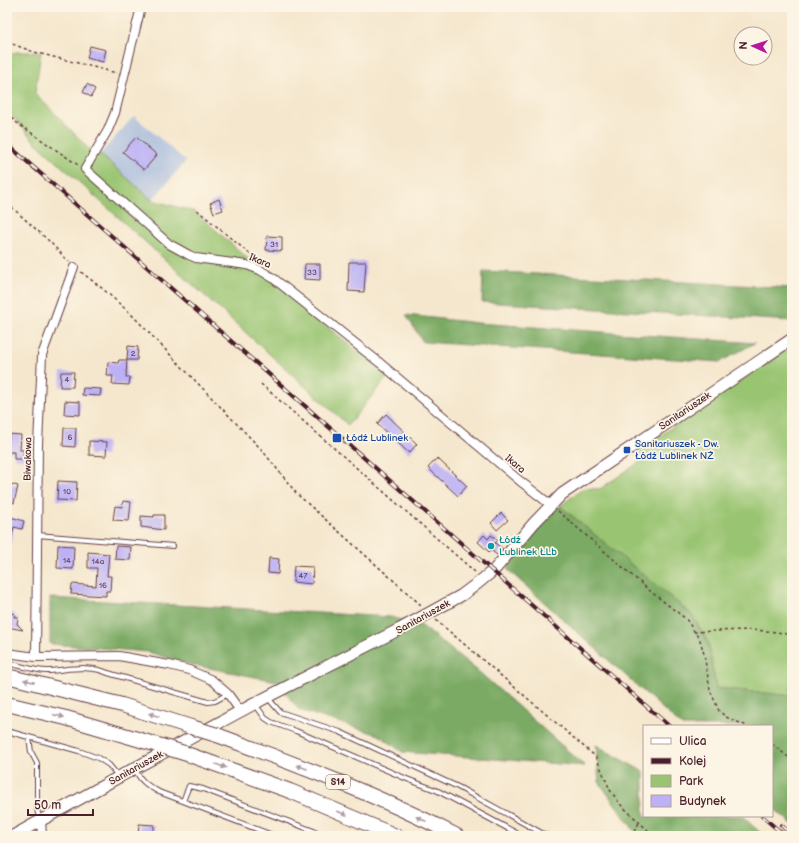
<svg xmlns="http://www.w3.org/2000/svg" width="799" height="843" font-family="'Balsamiq Sans',sans-serif">
<style>
.industrial{fill:#b6c5de}
.green{fill:#99c471;stroke:#72724e}
.forest{fill:#7aaa63;stroke:#626447}
.building{fill:#bcb1f5}
.lines{fill:none;stroke-linecap:round;stroke-linejoin:round}
.lane-casing{stroke:#643d43;stroke-width:6}
.street-casing{stroke:#643d43;stroke-width:10}
.secondary-casing{stroke:#643d43;stroke-width:13}
.highway-casing{stroke:#643d43;stroke-width:16}
.path{stroke:#643d43;stroke-width:1.5;stroke-dasharray:3 3;stroke-linecap:butt}
.lane{stroke:#fff;stroke-width:4}
.street{stroke:#fff;stroke-width:8}
.secondary{stroke:#fff;stroke-width:11}
.highway{stroke:#fff;stroke-width:14}
.rail-casing{stroke:#4a1f2b;stroke-width:4}
.rail{stroke:#fcf5e5;stroke-width:2.5;stroke-dasharray:8;stroke-linecap:butt}
.highway-bridge-casing{stroke:#643d43;stroke-width:16;stroke-linecap:butt}
.highway-bridge{stroke:#fff;stroke-width:14}
.oneway{fill:#ae9aa0}
.transit-dot{fill:#1a4fb4;stroke:#fcf5e5;stroke-width:1.5}
.culture-dot{fill:#0f9aa8;stroke:#fcf5e5;stroke-width:1.5}
.labels{text-anchor:middle;dominant-baseline:central;stroke-width:3.5;stroke-linejoin:round;paint-order:stroke}
.number-label{font-size:8px;fill:#66445e}
.shield{fill:#fcf5e5;stroke:#7f5f63;stroke-width:1}
.shield-label{font-size:9px;font-weight:bold;fill:#4a1f2b}
.street-label{font-size:10px;fill:#4a1f2b;stroke:#fcf5e5}
.transit-label{font-size:10px;fill:#164399;stroke:#fcf5e5;text-anchor:start}
.culture-label{font-size:10px;fill:#0d838f;stroke:#fcf5e5;text-anchor:start}
</style>
<rect width="100%" height="100%" fill="#fcf5e5"/>
<filter id="ink" filterUnits="userSpaceOnUse"><feTurbulence type="fractalNoise" baseFrequency=".025" numOctaves="2"/><feDisplacementMap in="SourceGraphic" scale="8" xChannelSelector="R" yChannelSelector="G"/><feConvolveMatrix kernelMatrix="1 2 1 2 8 2 1 2 1" color-interpolation-filters="sRGB"/></filter>
<filter id="wash" filterUnits="userSpaceOnUse"><feTurbulence type="fractalNoise" baseFrequency=".012" numOctaves="4" result="noise"/><feDisplacementMap in="SourceGraphic" scale="16" xChannelSelector="R" yChannelSelector="G"/><feGaussianBlur stdDeviation="0.9" result="paint"/><feColorMatrix in="noise" values="0 0 0 0 0 0 0 0 0 0 0 0 0 0 0 0 0 1.4 0 .05"/><feComposite in="paint" operator="in"/></filter>
<g filter="url(#wash)">
<rect width="100%" height="100%" fill="#f5e7cd"/>
<path class="industrial" d="M134,116L186,161L152,200L100,154Z"/>
<path class="green" d="M17,52H41L35,93L89,149L100,154L152,200L195,212L317,319L389,375L348,425L36,143L7,110V55Z
M792,346V696L716,688L708,642L691,614L560,506L584,488L600,489L644,459L639,453L664,433Z"/>
<path class="forest" d="M483,271L792,288V321L482,302Z
M406,315L478,323L755,343L720,362L423,342Z
M560,506L691,614L708,642L716,688L792,696V824L772,807V726H682L507,569L553,508Z
M50,598L391,617L422,626L478,671L585,766L402,752L379,735L299,710L276,681L188,664L148,652L50,644Z
M596,745L644,772V816H742L764,836H638L599,782Z"/>
<g id="blocks">
<path class="building" d="M90,46L106,50L103,62L87,58Z
M87,84L95,89L91,97L83,92Z
M136,137L157,155L144,170L123,152Z
M219,199L223,210L214,213L210,203Z
M267,236L282,237V251L266,250Z
M349,262H366L364,292L348,291Z
M305,264H320V280L304,279Z
M128,346L138,347L137,360H127Z
M119,360H127L126,377H130L129,385L112,384L113,376H107L108,362L118,363Z
M61,372H74L73,387H60Z
M83,388L101,389L100,396L82,395Z
M65,401L80,402V415L64,414Z
M386,414L417,444L409,453L377,424Z
M64,428H76L75,447L63,446Z
M9,434L21,435L20,450H24L23,459H14V452H8Z
M89,441L107,442L106,456L89,455Z
M437,458L467,486L458,496L428,468Z
M58,481L77,482L76,501L57,500Z
M7,483L18,486L14,503L7,501Z
M123,501L131,502L129,521L113,520L115,506L122,507Z
M501,513L508,520L497,530L491,523Z
M154,515H164V530L141,527V516L154,517Z
M7,516L24,521L22,529L14,527L10,545H7Z
M484,535L488,539L491,535L498,540L495,543L503,549L497,555L491,550L489,552L478,542Z
M58,545L74,546L73,569L57,568Z
M116,546L131,547L130,560L115,559Z
M88,552L109,554L107,576H111L110,591H106V596L71,594L72,584L96,586L97,568H88Z
M269,558L279,559L278,574L268,573Z
M294,566L313,567L312,584L293,582Z
M7,612L15,614L14,617H18L17,624L23,630L7,627Z
M139,824L154,825V836H138Z"/>
</g>
</g>
<g filter="url(#ink)">
<use href="#blocks" fill-opacity="0" stroke="#643d43" stroke-width="1"/>
<g class="lines">
<defs>
<path id="lane" d="M37,535L173,546
M7,663C19,665 35,671 47,671C67,670 89,664 108,673L208,702L215,701L228,694
M268,698L280,712L340,732L458,787L547,836
M255,704L265,718L271,722L296,731L407,779L438,791L522,836
M7,731L79,751L98,758L109,765L119,777
M29,737L31,752L37,763V807L38,814L41,820
M135,769C140,781 148,786 159,792L275,836
M183,801L189,786L203,789L327,836"/>
<path id="street" d="M141,7L115,113L108,130L85,169L169,244L189,255L196,258L247,265L260,270L273,278L380,363L520,481L551,505
M7,653L36,657L119,656L169,665L189,670L212,680L228,694L241,712
M36,657L38,445L42,355L74,267
M41,820L42,836"/>
<path id="secondary" d="M13,836L135,768L267,697L400,629L462,595L478,583L495,569L534,523L562,494L792,339"/>
<path id="highway" d="M7,676L122,705L191,727
M7,704L66,718L161,746
M217,735C298,765 380,796 457,836
M184,753L290,791L396,836"/>
</defs>
<use href="#lane" class="lane-casing"/>
<use href="#street" class="street-casing"/>
<use href="#secondary" class="secondary-casing"/>
<use href="#highway" class="highway-casing"/>
<path class="path" d="M7,42L34,52L117,73
M7,114L17,123L78,165
M7,203L49,241L69,262
M197,210L256,259
M81,272L103,289L131,314L262,450L297,494L422,606
M261,384L475,572
M558,511L650,591L686,619L700,640L704,654L710,690L719,711L726,717L747,726
M436,620L596,757L610,790L621,805L654,836
M694,632C718,631 772,627 792,636
M792,664C789,677 787,696 792,708
M772,744L792,760
M631,836L639,823"/>
<use href="#lane" class="lane"/>
<use href="#street" class="street"/>
<use href="#secondary" class="secondary"/>
<use href="#highway" class="highway"/>
<defs>
<path id="rail" d="M7,144L669,726
M762,816L785,836
M781,825L792,835"/>
</defs>
<use href="#rail" class="rail-casing"/>
<use href="#rail" class="rail"/>
<defs>
<path id="highway-bridge" d="M191,727L217,735
M161,746L184,753"/>
</defs>
<use href="#highway-bridge" class="highway-bridge-casing"/>
<use href="#highway-bridge" class="highway-bridge"/>
</g>
<defs><path id="oneway-solid" d="M-6-.8H1V-3.2L6.5 0L1 3.2V.8H-6Z"/></defs>
<g class="oneway">
<use href="#oneway-solid" transform="translate(29 681) rotate(-167)"/>
<use href="#oneway-solid" transform="translate(154 715) rotate(-163)"/>
<use href="#oneway-solid" transform="translate(59 716) rotate(13)"/>
<use href="#oneway-solid" transform="translate(221 766) rotate(19)"/>
<use href="#oneway-solid" transform="translate(302 767) rotate(-159)"/>
<use href="#oneway-solid" transform="translate(342 813) rotate(23)"/>
<use href="#oneway-solid" transform="translate(421 819) rotate(-155)"/>
</g>
</g>
<g class="transit-dot">
<rect x="332" y="433" width="10" height="10" rx="2"/>
<rect x="623" y="446" width="8" height="8" rx="2"/>
</g>
<circle class="culture-dot" cx="491" cy="546" r="4"/>
<g class="labels">
<g class="number-label">
<text x="274" y="244">31</text>
<text x="312" y="272">33</text>
<text x="133" y="353">2</text>
<text x="67" y="379">4</text>
<text x="70" y="437">6</text>
<text x="67" y="491">10</text>
<text x="67" y="560">14</text>
<text x="98" y="561">14a</text>
<text x="303" y="575">47</text>
<text x="103" y="585">16</text>
</g>
<rect class="shield" x="326" y="775" width="24" height="14" rx="3"/>
<g class="shield-label">
<text x="338" y="782">S14</text>
</g>
<g class="street-label">
<text transform="translate(260 261) rotate(23)">Ikara</text>
<text transform="translate(685 411) rotate(-34)">Sanitariuszek</text>
<text transform="translate(28 459) rotate(-89)">Biwakowa</text>
<text transform="translate(515 464) rotate(40)">Ikara</text>
<text transform="translate(423 617) rotate(-29)">Sanitariuszek</text>
<text transform="translate(136 768) rotate(-29)">Sanitariuszek</text>
</g>
<g class="transit-label">
<text x="346" y="438">Łódź Lublinek</text>
<text x="635" y="444">Sanitariuszek - Dw.<tspan x="635" dy="12">Łódź Lublinek NŻ</tspan></text>
</g>
<g class="culture-label">
<text x="499" y="540">Łódź<tspan x="499" dy="12">Lublinek ŁLb</tspan></text>
</g>
</g>
<rect width="799" height="843" fill="none" stroke="#fcf5e5" stroke-width="24"/>
<rect x="643" y="725" width="130" height="92" fill="#fcf5e5" stroke="#b59f9b"/>
<rect x="651" y="738" width="20" height="6" fill="#ffffff" stroke="#b59f9b"/>
<text x="679" y="745" font-size="12" fill="#4a1f2b">Ulica</text>
<rect x="651" y="758" width="20" height="6" fill="#4a1f2b" stroke="#b59f9b"/>
<text x="679" y="765" font-size="12" fill="#4a1f2b">Kolej</text>
<rect x="651" y="775" width="20" height="12" fill="#99c471" stroke="#b59f9b"/>
<text x="679" y="785" font-size="12" fill="#4a1f2b">Park</text>
<rect x="651" y="795" width="20" height="12" fill="#bcb1f5" stroke="#b59f9b"/>
<text x="679" y="805" font-size="12" fill="#4a1f2b">Budynek</text>
<g transform="translate(753 46) rotate(273)"><circle r="19" fill="#fcf5e5" stroke="#b59f9b"/>
<path d="M0-3L7 15L0 10L-7 15Z" fill="#b5179e"/>
<text y="-6" font-size="11" font-weight="bold" text-anchor="middle" fill="#4a1f2b">N</text>
</g>
<path d="M28 809v6h65v-6" fill="none" stroke="#4a1f2b" stroke-width="2"/>
<text x="34" y="809" font-size="12" fill="#4a1f2b" stroke="#fcf5e5" stroke-width="3" paint-order="stroke">50 m</text>
</svg>
